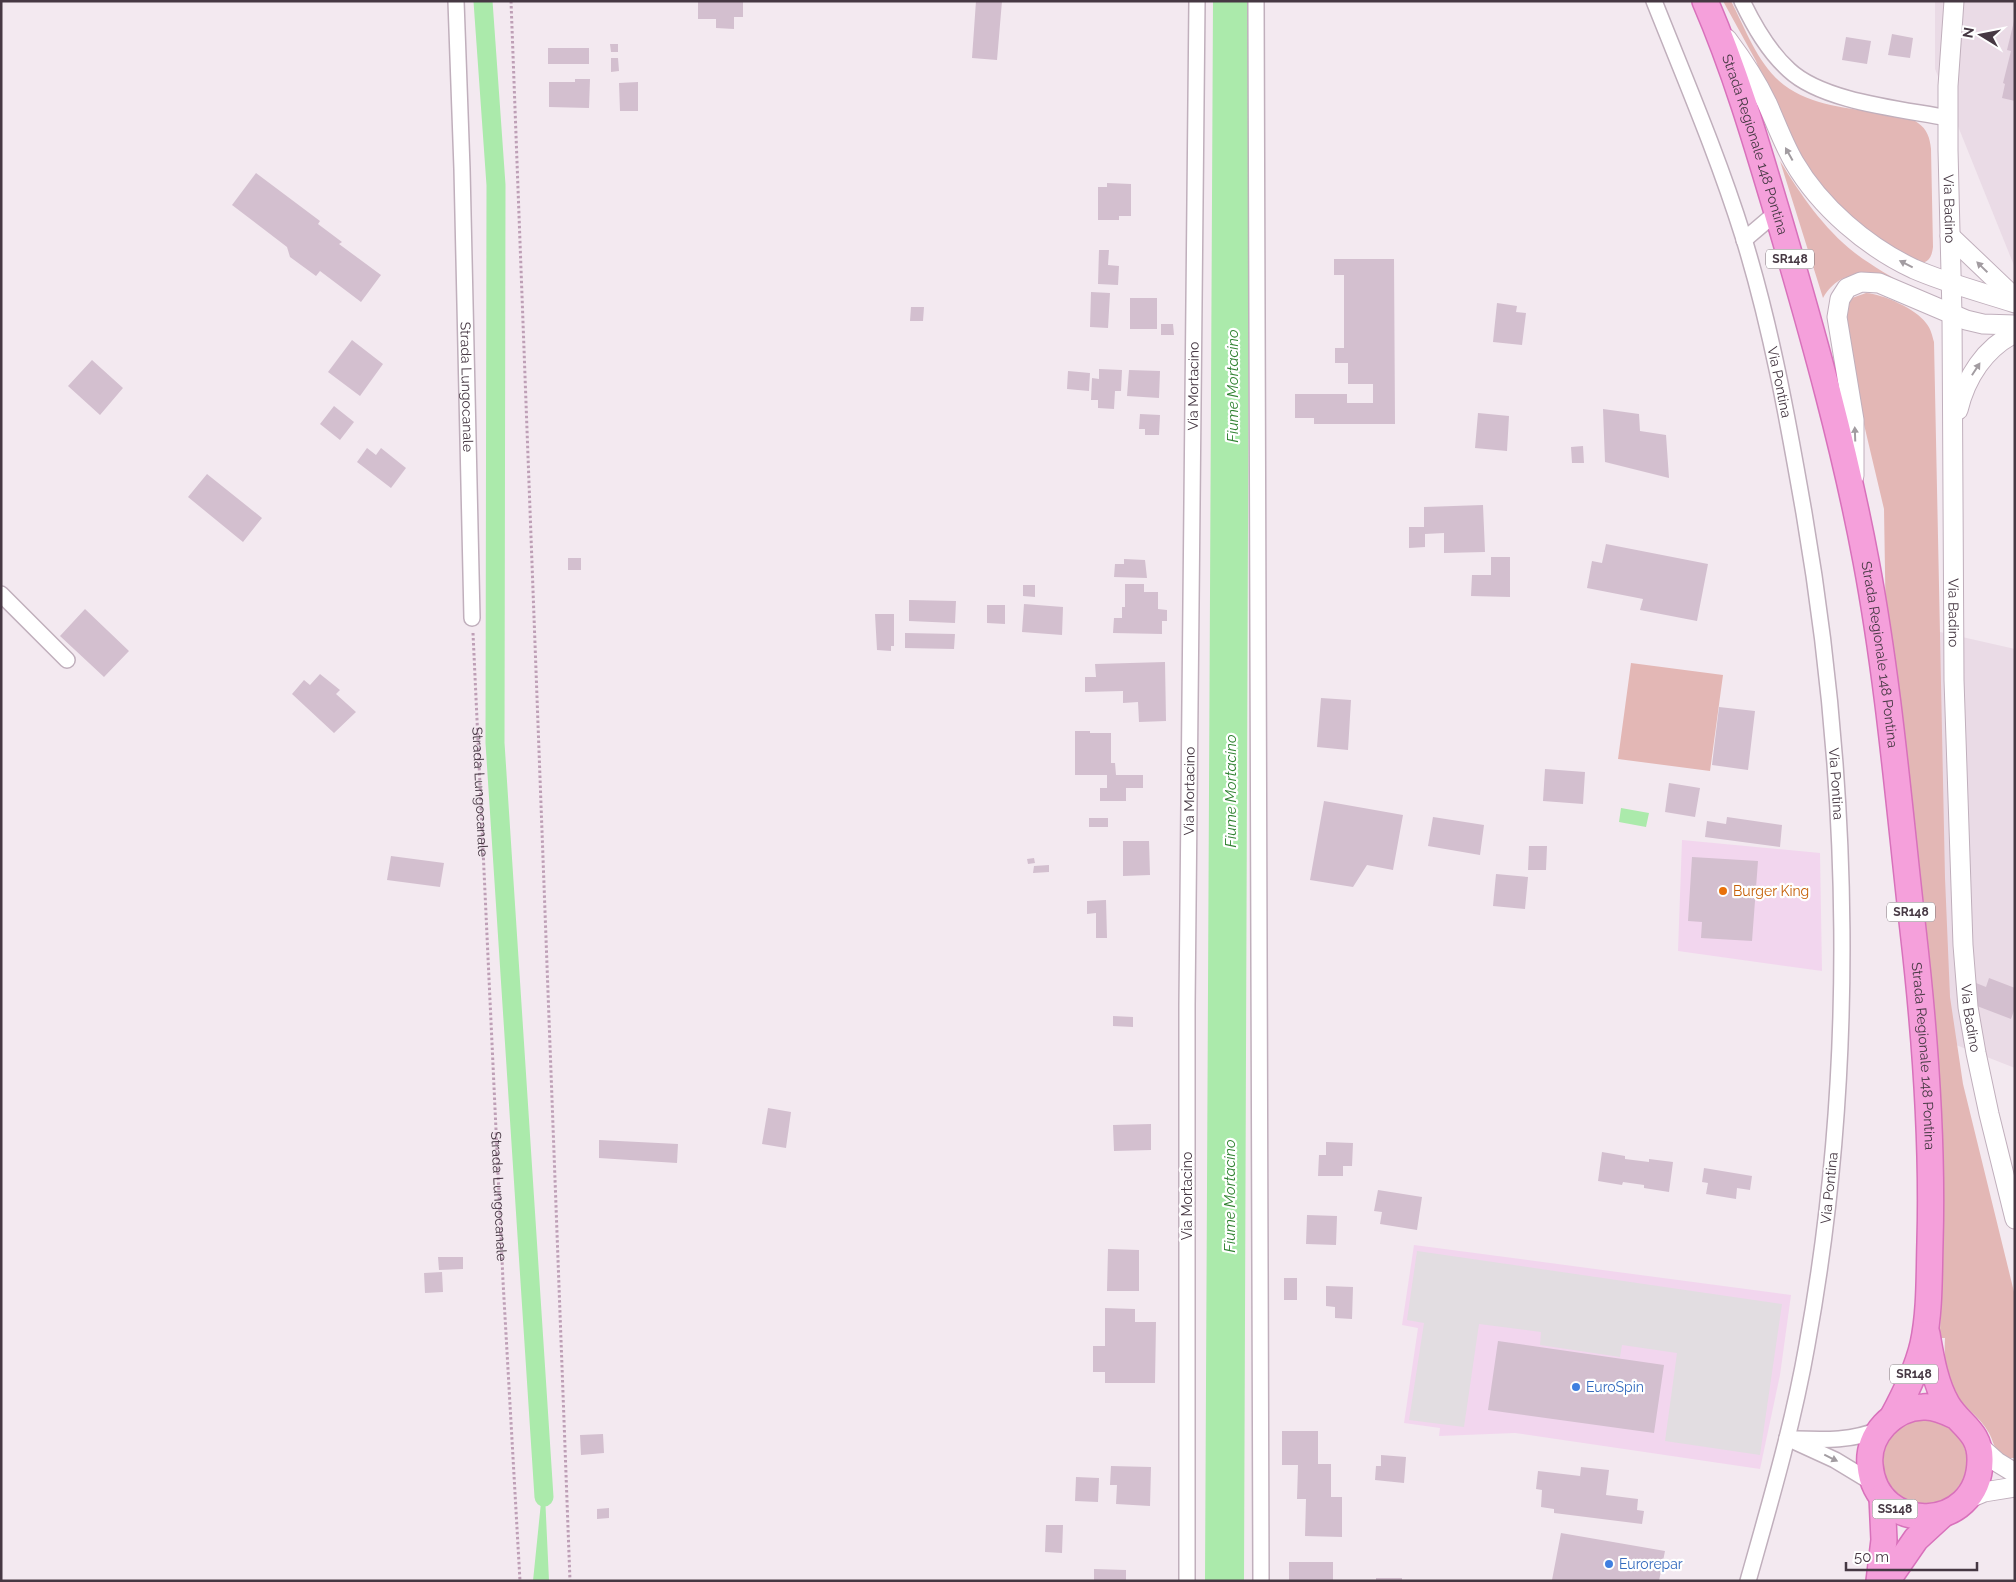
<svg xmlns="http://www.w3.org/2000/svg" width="2016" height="1582" font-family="Raleway,sans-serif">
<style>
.residential{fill:#eadbe6}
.commercial{fill:#f2d6ee}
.green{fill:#e3b7b5}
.parking{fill:#e2dde1}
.water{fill:#abeaab}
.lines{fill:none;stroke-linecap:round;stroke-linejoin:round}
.canal{stroke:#abeaab;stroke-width:19}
.building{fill:#d3bfcf}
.minor-casing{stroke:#c0afbc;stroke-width:18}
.tertiary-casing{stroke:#c0afbc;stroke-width:21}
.primary-casing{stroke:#d871bb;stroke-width:28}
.path{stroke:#be9fb6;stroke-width:3;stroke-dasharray:2.5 2.5;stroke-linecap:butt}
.minor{stroke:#fff;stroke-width:15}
.tertiary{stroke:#fff;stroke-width:19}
.primary{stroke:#f5a0db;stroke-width:25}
.oneway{fill:#a29ca1}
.food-dot{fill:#e8710a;stroke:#fff;stroke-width:2}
.shop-dot{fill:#3f7fe0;stroke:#fff;stroke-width:2}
.labels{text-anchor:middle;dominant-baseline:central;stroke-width:4.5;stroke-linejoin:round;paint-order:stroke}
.shield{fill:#fff;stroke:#7e747b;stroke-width:1}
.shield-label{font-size:12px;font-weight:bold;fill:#463843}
.street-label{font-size:14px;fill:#463843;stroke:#fff}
.food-label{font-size:14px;fill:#c56008;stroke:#fff;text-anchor:start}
.shop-label{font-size:14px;fill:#366cbe;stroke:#fff;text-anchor:start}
.water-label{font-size:15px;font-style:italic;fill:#308231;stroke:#fff}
</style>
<rect width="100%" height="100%" fill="#f3e9f0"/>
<path class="residential" d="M1935,1H2015V268L1935,69Z
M1927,629L2015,649V1068L1956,1045L1946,983Z"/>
<path class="commercial" d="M1682,840L1820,853L1822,971L1678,951Z
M1414,1245L1791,1295L1780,1375L1760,1469L1515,1433L1439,1436L1440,1428L1404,1423L1418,1328L1402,1325Z"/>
<path class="green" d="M1723,1H1731C1746,30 1758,65 1784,85C1812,106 1848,108 1881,113C1894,115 1908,115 1918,123C1927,129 1930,138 1931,149L1933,247C1931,263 1925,263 1911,265L1812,185L1762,77L1756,61Z
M1780,161C1801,195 1823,228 1855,253C1872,266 1892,277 1910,288C1877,279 1845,261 1823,298Z
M1866,293C1883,294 1916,309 1926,323C1931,329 1932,335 1934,342L1945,878L1950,997L1963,1084L2015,1296V1458C2009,1458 2004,1458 2000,1454C1994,1449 1993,1440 1989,1433C1980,1416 1961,1406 1952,1388C1945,1371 1944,1356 1945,1338H1940L1942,1168L1939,1092L1886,633L1884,509L1840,323V317L1852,298Z
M1631,663L1723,675L1710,771L1618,759Z
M1883 1462a42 42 0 1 1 84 0a42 42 0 1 1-84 0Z"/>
<path class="parking" d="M1417,1251L1782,1304L1760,1455L1665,1441L1677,1353L1622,1345L1620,1357L1540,1345L1541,1332L1479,1324L1464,1427L1409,1420L1424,1323L1407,1320Z"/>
<path class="water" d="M1213,1H1250L1244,1581H1205Z
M1621,808L1649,813L1646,827L1619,822Z
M544,1473L549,1581H533Z"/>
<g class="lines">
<path class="canal" d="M483,1L496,185L495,743L544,1497"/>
</g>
<path class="building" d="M698,1H743V17H734V29L716,28V19H698Z
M976,1H1002L997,60L972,58Z
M2014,21H2015V101L2002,98L2005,84L2003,83L2011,51L2007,50Z
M1892,34L1913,38L1910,58L1888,55Z
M1846,37L1871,41L1867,64L1842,60Z
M610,44H618V52H611Z
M548,48H589V64H548Z
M611,58H618L619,71L611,72Z
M575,79H590L589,108L549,107V82H575Z
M638,82V111H620L619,83Z
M256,173L320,221L318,224L342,242L339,244L381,275L361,302L320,271L316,276L290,257L287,247L232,205Z
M1107,183L1131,184V216H1119V220H1098V187H1107Z
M1099,250H1109L1108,265L1119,266L1118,285L1098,284Z
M1334,259H1394L1395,424H1314V418H1295V394H1347V403H1373V384H1348V363H1335V348H1344V275H1334Z
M1091,292L1110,293L1108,328L1090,327Z
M1130,298H1157V329H1130Z
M1497,303L1517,306L1516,312L1526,313L1522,345L1493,342Z
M911,307H924L923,321H910Z
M1161,324H1173L1174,335H1161Z
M352,340L383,364L360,396L328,372Z
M92,360L123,388L100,415L68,386Z
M1099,369L1122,370L1121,391H1115L1114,409L1098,408V400H1091L1092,378L1099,379Z
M1129,370L1160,371L1159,398L1127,396Z
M1068,371L1090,373L1089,391L1067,389Z
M334,406L354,422L340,440L320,424Z
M1603,409L1639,414L1640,431L1666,435L1669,478L1605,462Z
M1478,413L1509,416L1507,451L1475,448Z
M1140,414L1160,415L1159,435H1145V429H1139Z
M1583,446L1584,463H1572L1571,447Z
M367,448L376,455L381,448L406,468L391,488L357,462Z
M207,474L262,518L243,542L188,497Z
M1483,505L1485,552L1444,553V533L1425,534V547L1409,548V527H1424V507Z
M1606,544L1708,564L1697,621L1640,610L1643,599L1587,588L1592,561L1602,563Z
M1491,557H1510V597L1471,596L1472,575H1491Z
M568,558H581V570H568Z
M1124,559L1145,560L1147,578L1114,577L1115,564H1124Z
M1125,584H1144V592H1158V609L1167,610V621H1162V634L1113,633L1114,618H1122V607H1125Z
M1023,585H1035V597L1023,596Z
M909,600L956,601L955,623L909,621Z
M1024,604L1063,607L1062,635L1022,632Z
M987,605H1005V624L987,623Z
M85,609L129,651L104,677L60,636Z
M875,614H894V646H891V651L877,650Z
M905,633L955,634L954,649L905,648Z
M1165,662L1166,721L1139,722L1138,702L1123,703V691L1085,692V677H1096L1095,664Z
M320,674L340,690L336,694L356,712L334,733L292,694L304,680L310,685Z
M1321,698L1351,700L1348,750L1317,747Z
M1719,707L1755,711L1748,770L1712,765Z
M1075,731H1090V733H1111V763H1115L1116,775H1143V788H1126V801H1100V788H1107V775H1075Z
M1545,769L1585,772L1583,804L1543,801Z
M1669,783L1700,788L1695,817L1665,812Z
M1324,801L1403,815L1393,870L1367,865L1353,887L1310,880Z
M1433,817L1484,825L1480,855L1428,846Z
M1727,817L1782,825L1780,847L1705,837L1707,821L1726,824Z
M1089,818H1108V827H1089Z
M1123,841H1149L1150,875L1123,876Z
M1529,846H1547L1546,870H1528Z
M391,856L444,863L440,887L387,880Z
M1692,857L1758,861L1752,941L1701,938L1702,922L1688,921Z
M1034,858L1035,863L1028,864L1027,859Z
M1049,865V872L1033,873L1034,866Z
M1496,874L1528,877L1525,909L1493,906Z
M1106,900L1107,938H1096V913L1087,914V901Z
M1989,978L2015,988V1008L2011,1019L1977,1006L1976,983L1986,987Z
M1113,1016L1133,1017V1027L1113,1026Z
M768,1108L791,1112L786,1148L762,1144Z
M1151,1124V1150L1114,1151L1113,1125Z
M599,1140L678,1144L677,1163L599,1158Z
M1326,1142L1353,1143L1352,1166H1343V1176H1318L1319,1155H1326Z
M1602,1152L1625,1156V1159L1649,1162V1159L1673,1162L1669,1192L1644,1188V1185L1623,1182L1622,1185L1598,1181Z
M1704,1168L1752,1176L1750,1190L1737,1188L1736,1199L1706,1194L1708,1183L1702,1182Z
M1378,1190L1422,1197L1417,1230L1380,1224L1382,1212L1374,1211Z
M1307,1215L1337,1216L1336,1245L1306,1244Z
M1108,1249L1139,1250V1291H1107Z
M438,1257H463V1269L439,1270Z
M442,1272L443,1292L425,1293L424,1273Z
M1284,1278H1297V1300H1284Z
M1326,1286L1353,1287L1352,1319L1335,1318V1307L1326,1306Z
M1105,1308L1135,1309V1322H1156L1155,1383H1105V1372H1093V1346H1105Z
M1498,1341L1664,1365L1654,1433L1488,1410Z
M1282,1431H1318V1464H1331V1497H1342V1537L1305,1536L1306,1499H1297L1298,1465H1282Z
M603,1434L604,1453L581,1455L580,1435Z
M1381,1455L1406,1457L1404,1483L1375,1480L1376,1466H1381Z
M1111,1466L1151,1467L1150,1506L1116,1504L1117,1485H1110Z
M1581,1467L1609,1470L1606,1495L1638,1499L1637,1510L1644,1511L1642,1524L1554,1513V1509L1541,1507L1542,1490L1536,1489L1538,1471L1580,1476Z
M1076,1477L1099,1478L1098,1502L1075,1501Z
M609,1508V1518L597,1519V1509Z
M1046,1525H1063L1062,1553L1045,1552Z
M1561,1533L1665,1551L1659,1581L1552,1580Z
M1289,1562H1333V1581H1289Z
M1094,1569L1126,1570V1581H1094Z
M1376,1578H1402V1581H1376Z"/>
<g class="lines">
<defs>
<g id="minor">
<path id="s2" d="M456,1L462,169L472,618"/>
<path d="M1256,1L1261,1581"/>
<path id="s3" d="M1654,1C1685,79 1718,156 1743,236C1771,326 1788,421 1804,513C1851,787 1857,1071 1807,1345C1793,1425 1770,1503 1748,1581"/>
<path d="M1742,1C1754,26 1768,51 1789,70C1823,102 1902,109 1948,118"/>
<path d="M1744,240L1777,212"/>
<path d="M1,594L67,660"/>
<path d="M1787,1438L1835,1460L1873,1483"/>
<path d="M1796,1439C1825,1440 1853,1441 1880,1429"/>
<path id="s4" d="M1187,1581V1005L1197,1"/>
</g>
<g id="tertiary">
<path id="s5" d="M1954,1L1948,86V150L1952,314L1954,680L1963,945L1968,1007L1976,1053L1989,1114L2015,1219"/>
<path d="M1727,39C1742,59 1756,80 1767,103C1776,123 1783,143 1794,162C1820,207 1867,247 1914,269C1946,283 1981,292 2015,303"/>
<path d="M1950,236L2015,298"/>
<path d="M1958,410C1966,377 1985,348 2015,333"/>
<path d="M1854,476V420L1837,317L1840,299L1847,288L1861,282L1879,283L1966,320L1983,324L2015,325"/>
<path d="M1978,1445L1997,1462L2015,1473"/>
<path d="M1965,1500L1984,1492L2015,1487"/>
</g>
<g id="primary">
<path id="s6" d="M1705,1C1737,75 1759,152 1782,229C1814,338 1845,449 1866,561C1889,683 1899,807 1913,930C1925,1034 1933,1138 1930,1242C1929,1275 1930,1312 1923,1344C1917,1370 1905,1394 1892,1418"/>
<path d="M1927,1334C1931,1357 1935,1383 1947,1404C1959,1425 1981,1431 1980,1461C1979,1533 1876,1536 1870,1465C1867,1435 1893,1408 1923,1407C1934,1406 1945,1411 1955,1416"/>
<path d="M1879,1581L1884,1540L1882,1497"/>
<path d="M1887,1581L1916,1539L1941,1516"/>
</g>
</defs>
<use href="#minor" class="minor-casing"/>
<use href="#tertiary" class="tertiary-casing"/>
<use href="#primary" class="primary-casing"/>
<g class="path">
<path d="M511,1L570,1581"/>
<path id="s1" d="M473,633L503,1281L520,1581"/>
</g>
<use href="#minor" class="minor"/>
<use href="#tertiary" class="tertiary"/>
<use href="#primary" class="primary"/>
</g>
<defs><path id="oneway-solid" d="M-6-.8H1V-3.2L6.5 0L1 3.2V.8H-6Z" transform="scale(1.25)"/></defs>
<g class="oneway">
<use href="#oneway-solid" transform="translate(1789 154) rotate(-119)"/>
<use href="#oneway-solid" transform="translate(1906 264) rotate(-153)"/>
<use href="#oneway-solid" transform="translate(1982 267) rotate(-136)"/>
<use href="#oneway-solid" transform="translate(1976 369) rotate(-57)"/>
<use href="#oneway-solid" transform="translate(1855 434) rotate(-92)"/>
<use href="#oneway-solid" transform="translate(1831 1458) rotate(26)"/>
</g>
<circle class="food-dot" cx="1723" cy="891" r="5"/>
<g class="shop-dot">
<circle cx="1576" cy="1387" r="5"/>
<circle cx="1609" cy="1564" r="5"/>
</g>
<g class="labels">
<g class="shield">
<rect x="1766" y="249.5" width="48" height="19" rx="4"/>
<rect x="1887" y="902.5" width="48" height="19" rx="4"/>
<rect x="1890" y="1364.5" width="48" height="19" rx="4"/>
<rect x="1872.5" y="1499.5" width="45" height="19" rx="4"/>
</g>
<g class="shield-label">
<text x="1790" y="259">SR148</text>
<text x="1911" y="912">SR148</text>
<text x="1914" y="1374">SR148</text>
<text x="1895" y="1509">SS148</text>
</g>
<g class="street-label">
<text stroke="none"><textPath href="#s6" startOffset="152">Strada Regionale 148 Pontina</textPath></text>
<text stroke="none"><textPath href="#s5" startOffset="208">Via Badino</textPath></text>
<text stroke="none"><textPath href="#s3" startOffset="402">Via Pontina</textPath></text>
<text stroke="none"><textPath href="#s4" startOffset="1195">Via Mortacino</textPath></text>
<text stroke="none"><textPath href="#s2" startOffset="386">Strada Lungocanale</textPath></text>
<text stroke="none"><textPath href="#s5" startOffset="612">Via Badino</textPath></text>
<text stroke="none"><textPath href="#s6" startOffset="678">Strada Regionale 148 Pontina</textPath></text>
<text stroke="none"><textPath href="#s3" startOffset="808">Via Pontina</textPath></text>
<text stroke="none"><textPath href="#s1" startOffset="159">Strada Lungocanale</textPath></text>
<text stroke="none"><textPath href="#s4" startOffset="790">Via Mortacino</textPath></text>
<text stroke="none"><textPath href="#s5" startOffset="1018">Via Badino</textPath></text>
<text stroke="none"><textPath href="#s6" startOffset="1082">Strada Regionale 148 Pontina</textPath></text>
<text transform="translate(1829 1188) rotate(-84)">Via Pontina</text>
<text stroke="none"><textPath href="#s1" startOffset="564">Strada Lungocanale</textPath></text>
<text transform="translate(1187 1196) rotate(-90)">Via Mortacino</text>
</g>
<g class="food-label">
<text x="1733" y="891">Burger King</text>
</g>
<g class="shop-label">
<text x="1586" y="1387">EuroSpin</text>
<text x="1619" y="1564">Eurorepar</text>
</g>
<g class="water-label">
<text transform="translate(1233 386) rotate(-90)">Fiume Mortacino</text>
<text transform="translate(1231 791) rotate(-90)">Fiume Mortacino</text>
<text transform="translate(1230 1196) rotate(-90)">Fiume Mortacino</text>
</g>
</g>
<rect width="2016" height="1582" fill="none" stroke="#463843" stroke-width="5"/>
<g transform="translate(1981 35) rotate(280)" stroke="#ffffff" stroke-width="4" paint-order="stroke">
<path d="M0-4L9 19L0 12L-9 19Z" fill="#463843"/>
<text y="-8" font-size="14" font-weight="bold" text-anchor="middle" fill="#463843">N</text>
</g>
<path d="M1846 1562v8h131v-8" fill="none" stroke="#463843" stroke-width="2.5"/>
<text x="1854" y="1562" font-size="15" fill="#463843" stroke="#ffffff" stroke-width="4" paint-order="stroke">50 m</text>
</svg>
